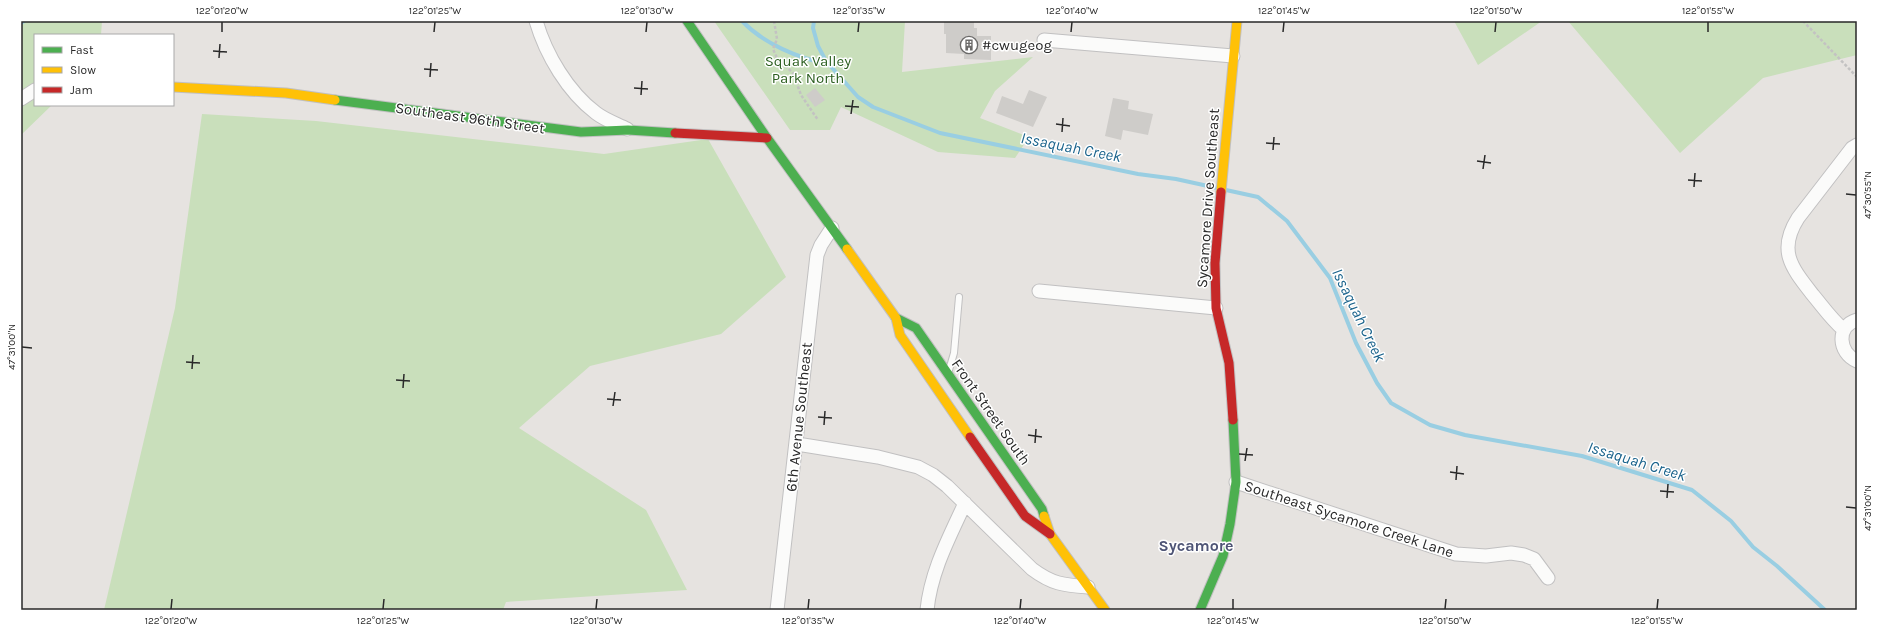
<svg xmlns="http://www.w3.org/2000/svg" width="1878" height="631" font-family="Karla,sans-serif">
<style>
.green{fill:#c9dfbb}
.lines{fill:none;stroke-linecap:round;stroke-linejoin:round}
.stream{stroke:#99cee2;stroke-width:4}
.building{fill:#ceccc9}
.lane-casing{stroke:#c1c0c1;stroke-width:8}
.street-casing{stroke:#c1c0c1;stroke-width:15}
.fast-casing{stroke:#c1c0c1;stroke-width:11}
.slow-casing{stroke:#c1c0c1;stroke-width:11}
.jam-casing{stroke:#c1c0c1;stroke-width:11}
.path{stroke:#c3c2c2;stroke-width:2.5;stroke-dasharray:3 2;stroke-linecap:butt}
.lane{stroke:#fbfbfa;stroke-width:6}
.street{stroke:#fbfbfa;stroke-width:13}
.fast{stroke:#4caf50;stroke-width:9}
.slow{stroke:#ffc107;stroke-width:9}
.jam{stroke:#c62828;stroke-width:9}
.ticks{fill:none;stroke:#292929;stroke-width:1.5}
.labels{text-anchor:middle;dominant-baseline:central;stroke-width:3;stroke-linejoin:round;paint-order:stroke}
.poi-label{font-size:15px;fill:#292929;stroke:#fff;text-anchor:start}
.park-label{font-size:15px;fill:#2c5f20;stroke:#fff}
.street-label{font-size:15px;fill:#292929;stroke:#fff}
.water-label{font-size:16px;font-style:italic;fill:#1a638c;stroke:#fff}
.neighbourhood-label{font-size:16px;font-weight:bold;fill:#4e5475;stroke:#fff}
.neatline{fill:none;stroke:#292929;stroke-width:1.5}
.ticks-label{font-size:10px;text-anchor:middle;fill:#292929}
</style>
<rect width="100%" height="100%" fill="#e6e3e0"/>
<path class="green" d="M21,21H102L101,35H35V105H52L21,135Z
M714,21H905L902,72L1033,57L995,91L980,118L1029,137L1015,158L938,152L841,107L830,130H790Z
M1454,21H1542L1478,65Z
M1568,21H1857V55L1763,78L1680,153Z
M202,114L316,121L604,154L708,139L786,277L721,334L590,366L519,428L646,510L687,590L506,602L503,610H104L175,308Z"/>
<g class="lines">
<path class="stream" d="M742,21C764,44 798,58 828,64
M814,21L813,28L818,46L826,61L858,97L873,107L940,133L1138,174L1176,179L1217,188
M21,23L24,21
M1226,190L1258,197L1287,221L1330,278L1356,343L1377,383L1391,403L1430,425L1465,435L1582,456L1692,490L1731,521L1753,547L1777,566L1825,610"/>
</g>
<path class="building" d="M944,21H974V28H977V36H991V60L964,59V54L946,53V34H944Z
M815,88L825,100L815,107L806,95Z
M1029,90L1047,97L1033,127L996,113L1002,96L1023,104Z
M1113,98L1129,101L1128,109L1153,114L1148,135L1123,130L1121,140L1105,136Z"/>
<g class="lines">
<defs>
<path id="lane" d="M949,370L954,353L959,297"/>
<path id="street" d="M536,21C546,55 568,92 596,113C605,120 617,124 627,129
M1044,40L1233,56
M21,99L35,90
M1039,291L1216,308
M1857,320C1836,326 1838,353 1857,361
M1844,330C1832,320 1823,307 1813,295C1792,268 1777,251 1798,218L1852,148L1857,145
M797,444L878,457L918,467L933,475L947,486L1032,569C1052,584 1063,585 1088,587
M1236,482L1456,554L1486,556L1511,553L1524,555L1534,559L1548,578
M777,610L817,255L821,245L832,228
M927,610C931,571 949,538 965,503"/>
<path id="fast" d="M687,21L767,138L847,249
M335,100L581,132L628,130L675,133
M896,318L916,328L1042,509L1044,516
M1200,610L1223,556L1230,524L1236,482L1233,420"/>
<path id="slow" d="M173,87L286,93L335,100
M1221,192L1237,21
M847,249L896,318L900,335L970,437
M1044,516L1050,534L1105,610"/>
<path id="jam" d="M675,133L767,138
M1221,192L1215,263L1216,308L1229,363L1233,420
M970,437L1025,516L1050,534"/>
</defs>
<use href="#lane" class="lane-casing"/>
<use href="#street" class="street-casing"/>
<use href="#fast" class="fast-casing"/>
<use href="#slow" class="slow-casing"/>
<use href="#jam" class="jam-casing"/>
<path class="path" d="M774,21L777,39L773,49L777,58L793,73L801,95L818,120
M1803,21L1857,77"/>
<use href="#lane" class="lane"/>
<use href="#street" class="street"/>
<use href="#fast" class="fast"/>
<use href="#slow" class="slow"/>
<use href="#jam" class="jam"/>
</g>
<path class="ticks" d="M222,32V22M434,32L435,22M646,32L647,22M858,32L859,22M1071,32L1072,22M1283,32L1284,22M1495,32L1496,22M1708,32V22M213,51L227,52M219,58L220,44M424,69L438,70M430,77L431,63M634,88L648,89M641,95L642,81M845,106L859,107M851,114L853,100M1056,124L1070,126M1062,132L1063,118M1266,143L1280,144M1273,150L1274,137M1477,161L1491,163M1483,169L1485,155M1688,180L1702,181M1694,187L1695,173M1846,194L1856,195M22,347L32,348M186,362L200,363M192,369L193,355M396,380L410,381M403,388L404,374M607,399L621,400M613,406L615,392M818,417L832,418M824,425L825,411M1028,435L1042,437M1035,443L1036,429M1239,454L1253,455M1245,461L1247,448M1450,472L1464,474M1456,480L1457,466M1660,491L1674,492M1667,498L1668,484M1846,507L1856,508M171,609L172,599M383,609L384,599M596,609L597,599M808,609L809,599M1020,609L1021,599M1233,609V599M1445,609L1446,599M1657,609L1658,599"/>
<defs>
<symbol id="building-ring" viewBox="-11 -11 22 22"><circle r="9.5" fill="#fff" stroke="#6b6a69" stroke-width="1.5"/><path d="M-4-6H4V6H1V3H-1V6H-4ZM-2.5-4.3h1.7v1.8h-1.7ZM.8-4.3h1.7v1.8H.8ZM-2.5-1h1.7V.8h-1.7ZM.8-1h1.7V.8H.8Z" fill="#6b6a69"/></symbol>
</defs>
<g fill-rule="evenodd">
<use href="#building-ring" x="959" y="35" width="20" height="20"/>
</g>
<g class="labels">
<g class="poi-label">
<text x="982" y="45">#cwugeog</text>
</g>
<g class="park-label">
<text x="808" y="61">Squak Valley<tspan x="808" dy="17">Park North</tspan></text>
</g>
<g class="street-label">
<text transform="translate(470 118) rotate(8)">Southeast 96th Street</text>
<text transform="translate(1208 198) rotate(-86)">Sycamore Drive Southeast</text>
<text transform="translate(991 412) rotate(55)">Front Street South</text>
<text transform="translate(799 417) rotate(-84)">6th Avenue Southeast</text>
<text transform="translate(1349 519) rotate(18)">Southeast Sycamore Creek Lane</text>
</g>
<g class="water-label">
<text transform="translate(1071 147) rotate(11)">Issaquah Creek</text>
<text transform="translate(1359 315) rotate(64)">Issaquah Creek</text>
<text transform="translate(1637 461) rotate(17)">Issaquah Creek</text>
</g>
<g class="neighbourhood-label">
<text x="1196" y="545">Sycamore</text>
</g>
</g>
<rect width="1878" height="631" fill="none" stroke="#ffffff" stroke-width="44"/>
<rect x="34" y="34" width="140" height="72" fill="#ffffff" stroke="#a9a9a9"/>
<rect x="42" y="47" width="20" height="6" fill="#4caf50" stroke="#a9a9a9"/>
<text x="70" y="54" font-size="12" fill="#292929">Fast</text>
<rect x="42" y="67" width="20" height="6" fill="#ffc107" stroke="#a9a9a9"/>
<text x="70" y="74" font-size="12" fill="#292929">Slow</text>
<rect x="42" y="87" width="20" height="6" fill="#c62828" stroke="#a9a9a9"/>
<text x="70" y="94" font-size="12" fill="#292929">Jam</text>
<rect x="22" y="22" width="1834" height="587" class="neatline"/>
<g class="ticks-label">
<text x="222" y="14">122°01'20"W</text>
<text x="435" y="14">122°01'25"W</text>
<text x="647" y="14">122°01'30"W</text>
<text x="859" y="14">122°01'35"W</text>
<text x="1072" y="14">122°01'40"W</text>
<text x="1284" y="14">122°01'45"W</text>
<text x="1496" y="14">122°01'50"W</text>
<text x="1708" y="14">122°01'55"W</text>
<text transform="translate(1867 195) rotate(-90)" y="4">47°30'55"N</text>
<text transform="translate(11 347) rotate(-90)" y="4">47°31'00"N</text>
<text transform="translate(1867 508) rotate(-90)" y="4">47°31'00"N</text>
<text x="171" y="624">122°01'20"W</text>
<text x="383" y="624">122°01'25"W</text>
<text x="596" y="624">122°01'30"W</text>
<text x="808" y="624">122°01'35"W</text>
<text x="1020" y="624">122°01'40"W</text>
<text x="1233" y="624">122°01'45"W</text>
<text x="1445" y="624">122°01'50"W</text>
<text x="1657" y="624">122°01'55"W</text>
</g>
</svg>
